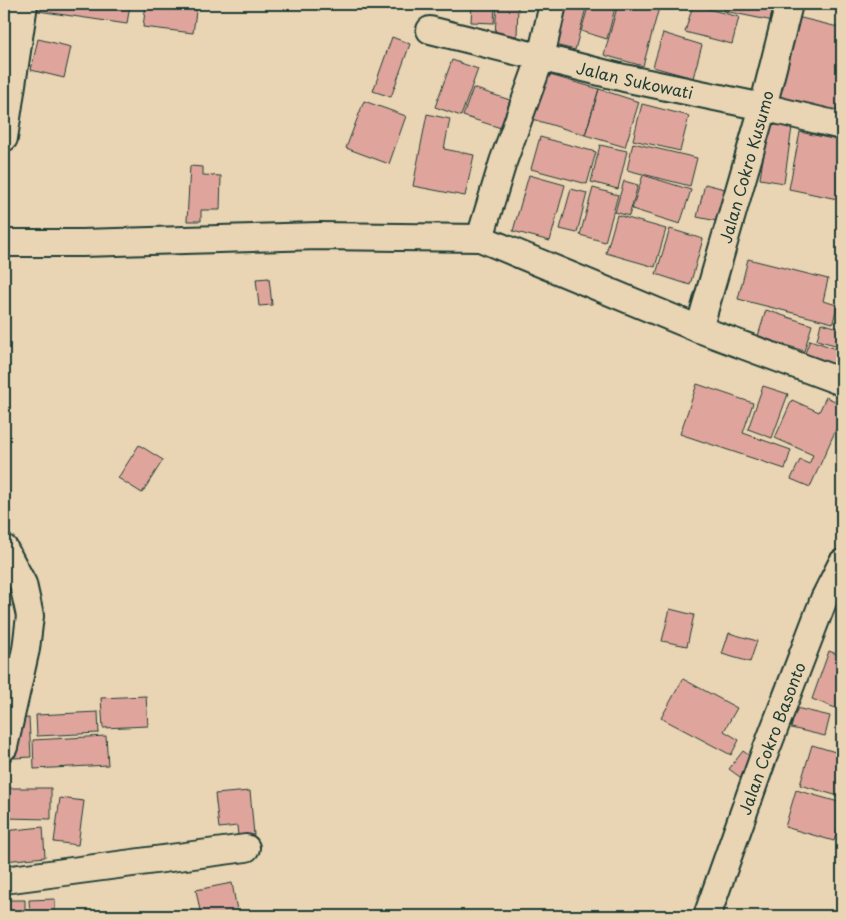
<svg xmlns="http://www.w3.org/2000/svg" width="846" height="920" font-family="'Playpen Sans',sans-serif">
<style>
.building{fill:#dfa59c;stroke:#1f3d34}
.lines{fill:none;stroke-linecap:round;stroke-linejoin:round}
.minor-casing{stroke:#1f3d34;stroke-width:30}
.minor{stroke:#e9d4b3;stroke-width:26}
.labels{text-anchor:middle;dominant-baseline:central;stroke-width:5;stroke-linejoin:round;paint-order:stroke}
.street-label{font-size:16px;fill:#1f3d34;stroke:#e9d4b3}
</style>
<rect width="100%" height="100%" fill="#e9d4b3"/>
<filter id="ink" filterUnits="userSpaceOnUse"><feTurbulence type="fractalNoise" baseFrequency=".02" numOctaves="2"/><feDisplacementMap in="SourceGraphic" scale="10" xChannelSelector="R" yChannelSelector="G"/><feConvolveMatrix kernelMatrix="1 2 1 2 8 2 1 2 1" color-interpolation-filters="sRGB"/></filter>
<g filter="url(#ink)">
<path class="building" d="M39,4H130L127,24L38,11Z
M146,4H197L193,33L143,27Z
M472,4H495L494,23L471,22Z
M497,4H518L517,36L495,34Z
M562,4H587L575,50L551,44Z
M589,4H616L607,39L581,31Z
M618,4H660L643,66L604,55Z
M726,4H777L773,21L724,11Z
M693,5L739,17L732,44L685,32Z
M793,16L842,28V114L773,98Z
M663,33L702,45L693,78L653,67Z
M392,37L410,44L391,97L373,91Z
M38,39L71,47L64,78L31,70Z
M452,60L478,69L461,116L435,107Z
M546,74L599,89L585,135L532,119Z
M473,88L510,100L501,128L463,116Z
M599,89L639,102L625,147L585,135Z
M364,101L406,116L389,164L346,148Z
M642,104L689,116L680,151L633,140Z
M427,114L450,119L444,149L474,155L465,196L413,186Z
M768,124L792,127L784,183L760,179Z
M800,132L842,141V200L789,189Z
M540,137L596,152L587,184L531,169Z
M633,143L697,158L690,186L627,170Z
M600,145L627,151L618,189L591,182Z
M190,166L203,167V175L221,176L220,210H201V221H187Z
M529,175L565,185L550,241L513,231Z
M643,175L691,190L680,224L632,209Z
M624,181L638,185L629,216L615,212Z
M705,184L729,190L722,222L697,217Z
M593,188L618,195L605,242L580,235Z
M571,189L587,193L577,233L560,229Z
M617,215L666,229L655,267L606,253Z
M670,229L703,239L690,285L656,274Z
M842,252V277L836,275Z
M748,259L828,279L823,301L837,305L833,323L738,299Z
M269,278L272,305L259,306L256,279Z
M766,310L812,325L804,351L758,336Z
M821,323L842,329V347L817,340Z
M810,340L842,351V379L801,364Z
M697,384L753,403L743,433L791,450L785,469L680,434Z
M763,386L788,394L772,438L748,429Z
M826,397L842,404V416L810,487L791,479L800,460L809,464L813,455L775,438L792,400L819,412Z
M139,445L163,460L142,493L118,478Z
M670,609L694,615L687,646L662,641Z
M729,633L757,641L750,662L722,654Z
M829,651L842,656V699L838,709L812,699Z
M683,679L737,708L724,731L739,740L731,755L661,718Z
M146,696L148,726L103,728L101,698Z
M796,708L830,716L825,736L791,728Z
M98,712L99,733L37,736L36,715Z
M29,718L31,757L14,758L12,719Z
M106,736L108,765L34,769L33,740Z
M812,745L842,754V797L800,785Z
M743,751L758,762L744,780L729,769Z
M4,788H51V819L4,818Z
M796,790L842,803V815L834,841L785,827Z
M250,791L254,835L238,836L237,826L219,828L215,794Z
M60,798L84,801L78,845L54,842Z
M43,827L45,857L4,861V831Z
M232,883L238,916H201L196,890Z
M55,899V916H30L29,900Z
M4,900H25V916H4Z"/>
<g class="lines">
<defs>
<g id="minor">
<path id="s1" d="M430,30L624,78L763,107L842,126"/>
<path d="M4,138L24,4"/>
<path d="M480,238L503,162L541,57L553,4"/>
<path d="M4,243H82L319,236L480,238L699,329L842,382"/>
<path id="s2" d="M699,329L763,107L789,4"/>
<path d="M4,548L23,584L30,616L26,649L4,747"/>
<path d="M4,880L246,848"/>
<path id="s3" d="M707,916L763,758L824,599L842,563"/>
</g>
</defs>
<use href="#minor" class="minor-casing"/>
<use href="#minor" class="minor"/>
</g>
</g>
<g class="labels">
<g class="street-label">
<text stroke="none"><textPath href="#s1" startOffset="211">Jalan Sukowati</textPath></text>
<text stroke="none"><textPath href="#s2" startOffset="169">Jalan Cokro Kusumo</textPath></text>
<text stroke="none"><textPath href="#s3" startOffset="189">Jalan Cokro Basonto</textPath></text>
</g>
</g>
<rect width="846" height="920" fill="none" stroke="#e9d4b3" stroke-width="20"/>
<rect x="10" y="10" width="826" height="900" fill="none" stroke="#1f3d34" stroke-width="2" filter="url(#ink)"/>
</svg>
